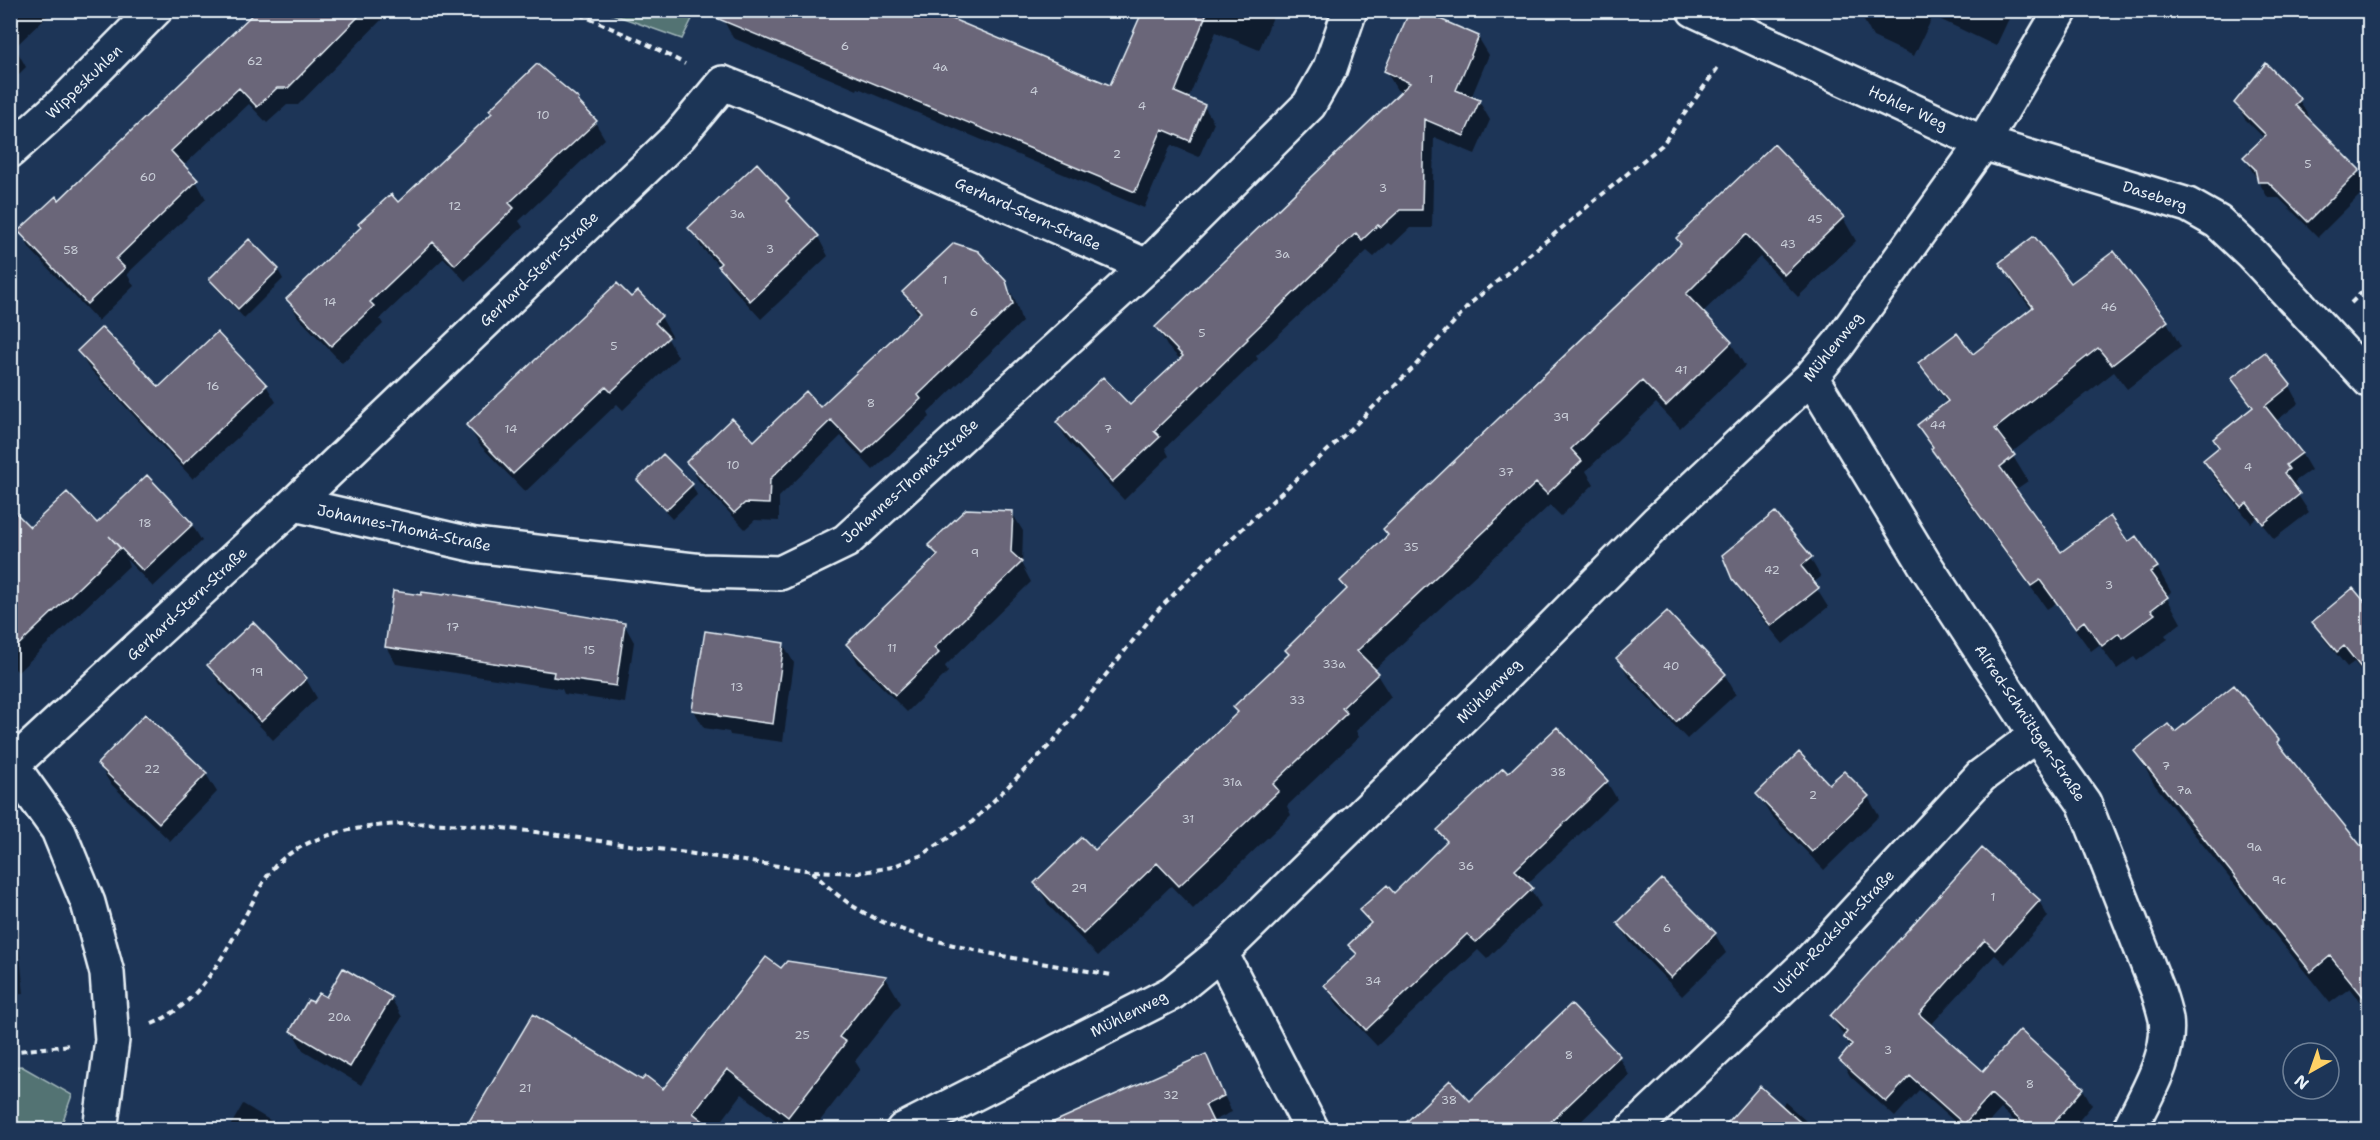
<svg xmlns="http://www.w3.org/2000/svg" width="2380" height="1140" font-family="'Shantell Sans',sans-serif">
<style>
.green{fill:#527373;stroke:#9db2b6;stroke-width:1.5}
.shadow{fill:#0007}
.building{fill:#6b6679;stroke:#e8f1f8;stroke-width:1.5}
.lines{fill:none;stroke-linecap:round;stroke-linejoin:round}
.minor-casing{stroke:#e8f1f8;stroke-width:38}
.path{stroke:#e8f1f8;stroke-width:4;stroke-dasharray:6 4.5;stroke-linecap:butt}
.minor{stroke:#1d3557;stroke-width:33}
.labels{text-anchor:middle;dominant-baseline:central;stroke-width:4.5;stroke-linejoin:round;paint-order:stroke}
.number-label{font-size:12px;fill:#c9ced8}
.street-label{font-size:15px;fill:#e8f1f8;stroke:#1d3557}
</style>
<rect width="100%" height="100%" fill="#1d3557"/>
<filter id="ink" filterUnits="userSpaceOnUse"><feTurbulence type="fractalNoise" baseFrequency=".0167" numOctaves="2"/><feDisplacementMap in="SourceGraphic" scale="12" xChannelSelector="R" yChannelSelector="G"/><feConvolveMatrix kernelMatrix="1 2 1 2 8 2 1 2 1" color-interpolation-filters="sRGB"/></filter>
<g filter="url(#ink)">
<path class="green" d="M604,11L696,10V11L682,39Z
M21,1066L72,1095L60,1129H11V1067Z"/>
<path class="shadow" d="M10,10L51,12L15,47L26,67L10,83Z
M260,10H391L298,105H287L267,123L249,104L183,166L196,181L206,199L127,274L134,286L98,321L30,249L20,231L59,202Z
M728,10L1111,87L1144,10H1276L1259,50L1216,32L1188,99L1204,106L1214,123L1199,157L1171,145L1144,208L858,88L857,90L733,38L724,21Z
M1858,10H2013L1996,46L1933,16L1914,56L1873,37Z
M1478,37L1489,55L1471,98L1479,101L1490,120L1475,154L1434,137L1432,228H1410L1392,245L1389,243L1374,257L1367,251L1256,356L1258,359L1165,448L1169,456L1124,500L1068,441L1057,423L1130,407L1181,360L1167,346L1157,327L1402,92L1397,90L1386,71Z
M578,100L595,122L605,139L519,221L523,227L465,281L444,258L380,319L383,324L342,363L298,317L288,299L397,204Z
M2299,100L2309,116L2306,119L2358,171L2368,187L2318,237L2279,198H2268L2244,157L2264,138L2245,119L2236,103Z
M1774,146L1843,218L1856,241L1798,297L1760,257L1702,313L1731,343L1745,366L1680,428L1656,403L1586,471L1594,484L1561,516L1550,505L1374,670L1391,697L1356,731L1359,737L1287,806L1291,815L1193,909L1171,886L1098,956L1049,906L1036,883L1095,852L1239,713L1347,591L1342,582L1681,245L1678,239Z
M788,199L798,217L818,237L828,256L761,319L730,285L720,267L701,247L690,228Z
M249,242L278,270L283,279L244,318L216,288L211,279Z
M2113,253L2167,322L2181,347L2127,389L2114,372L2011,453L2028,481L2015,490L2060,554L2128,544L2157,567L2171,592L2166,596L2181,623L2165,635L2168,639L2137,661L2134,657L2117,669L2099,645L2091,651L2056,603L2047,609L1947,474L1919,426L1947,404L1920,363L1972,356L2032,310L2015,288L2001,264L2071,285Z
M1005,282L1015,300L1022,322L928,413L930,417L873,470L841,436L779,497V521L755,520L745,529L698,480L688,462L754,443L820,409L919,316L904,292Z
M638,293L661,317L672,336L668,339L678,357L623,410L617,404L525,492L479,444L468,426Z
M78,351L159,389L266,385L276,402L193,479L88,367Z
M2264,354L2290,386L2299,403L2276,421L2301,453L2311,470L2294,482L2297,486L2294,489L2309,512L2274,539L2257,518L2251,523L2214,477L2205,460L2220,448L2253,409L2233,379Z
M663,456L692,485L697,495L672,519L644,489L638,480Z
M10,510L30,529L96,525H192L202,541L153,587L126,559L129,566L18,672L10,664Z
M1012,513L1023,531L1022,565L1031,582L945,666L948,672L907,712L858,663L848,644L937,558L930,545Z
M1810,558L1821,577L1813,583L1828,607L1783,644L1745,598L1733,579Z
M423,597L624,624L634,642L625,703L564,694L562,689L396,664L386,647Z
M2370,611V681L2354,662L2347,667L2323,638L2314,622Z
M253,624L306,679L317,698L273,740L220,684L209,666Z
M783,644L794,663L783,742L730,735L729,732L704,728L693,709Z
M1618,659L1725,675L1736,694L1687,739L1629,677Z
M2174,735L2277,741L2286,755L2370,866V1013L2350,988L2330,1003L2154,784L2136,751Z
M99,765L206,774L217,792L170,841L110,783Z
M1844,773L1868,797L1879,816L1824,870L1769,813L1758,795L1829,786Z
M1508,775L1607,782L1617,799L1527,884L1541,906L1487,959L1478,950L1377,1046L1336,1003L1326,985L1357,956L1350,945L1370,926L1361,911L1394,895L1447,843L1439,831Z
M1982,850L2039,901L2048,917L2005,964L1995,955L1930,1026L1983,1073L2020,1032L2083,1089L2092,1105L2071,1130H2024L2001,1109L1982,1130H1964L1919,1090L1895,1117L1850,1076L1841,1060L1851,1048L1832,1017Z
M1662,881L1715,934L1726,953L1682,996L1630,942L1619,924Z
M10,906L16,916L24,994L10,995Z
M788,962L886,978L901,1003L855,1061L860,1069L813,1130H788L742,1094L715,1130H465L643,1082L663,1091Z
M391,998L402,1017L361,1085L303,1050L292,1031L314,1004L326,999Z
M1205,1056L1232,1112L1213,1121L1217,1130H1050Z
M1619,1057L1629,1075L1572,1130H1400L1470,1103Z
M1785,1102L1816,1130H1723L1781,1107Z
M243,1104L286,1130H228Z"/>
<path class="building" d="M257,10H365L288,88H277L257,107L239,88L171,151L198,180L116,259L125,268L87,304L18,231L56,196L59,200Z
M697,10H931L1110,85L1143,10H1208L1175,92L1205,105L1190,141L1162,129L1135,192Z
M1410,10H1419L1479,36L1456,90L1480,100L1464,136L1424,119L1422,210H1400L1381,227L1378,225L1362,240L1356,233L1247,338L1248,339L1154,431L1160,437L1112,482L1056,422L1103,377L1130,405L1183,356L1155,327L1410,83L1384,71Z
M2266,63L2301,99L2295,105L2360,170L2308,222L2268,182H2258L2255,169L2243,157L2266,135L2234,103Z
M537,64L579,99L578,101L597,121L509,203L514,208L455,265L433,242L370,302L374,306L331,346L286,299L361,227L358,224L391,194L398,202L492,113L489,110Z
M1774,144L1844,217L1784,275L1746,234L1686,294L1732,342L1666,406L1642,381L1571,449L1582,461L1547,494L1536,483L1357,651L1379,673L1342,708L1347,713L1273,784L1279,791L1179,886L1157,863L1083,934L1034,883L1082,837L1095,850L1238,712L1233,707L1289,654L1285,650L1347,589L1340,581L1388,535L1383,529L1681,244L1676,238Z
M757,163L789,198L786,201L819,236L750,301L718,266L721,263L688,228Z
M2034,236L2071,283L2114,251L2168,321L2112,365L2098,348L1995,429L2015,455L2000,467L2061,552L2110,516L2128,542L2136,536L2158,567L2150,572L2168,597L2151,610L2155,614L2122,638L2119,633L2102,646L2084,621L2075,628L2040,580L2031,586L1931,449L1933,447L1917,425L1948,401L1918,363L1957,333L1973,354L2033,307L1999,263Z
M249,239L279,269L238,309L209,279Z
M954,243L978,251L1006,281L1013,304L918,395L921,399L863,453L831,420L770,479L769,504L745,503L734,513L686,462L732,418L754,441L806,391L820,407L921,312L902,292Z
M617,283L631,297L638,291L662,316L655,323L669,337L611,392L606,387L513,474L466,425Z
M102,327L159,387L217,332L267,385L183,464L77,351Z
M2265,352L2291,385L2265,406L2302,453L2286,465L2289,469L2284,473L2300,494L2263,524L2247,503L2241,507L2203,460L2219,447L2213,439L2253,407L2231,378Z
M663,454L693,484L666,510L637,480Z
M147,475L193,524L143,571L109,536L120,548L10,653V507L30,527L67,492L97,523Z
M966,509L1013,511L1011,552L1022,562L934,648L939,653L895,695L846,644L938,555L928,545Z
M1775,512L1812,557L1801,566L1819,588L1771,626L1732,579L1722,555Z
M2353,588L2370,608V679L2344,646L2337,652L2312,622Z
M393,591L421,595L422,592L444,595L445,593L625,623L616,686L553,677L554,672L385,647Z
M1667,611L1726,674L1676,722L1616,658Z
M253,622L307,678L261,722L207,665Z
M705,631L784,643L773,724L718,716V714L692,710Z
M2234,685L2279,740L2277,742L2370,857V1005L2330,956L2311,972L2134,751L2168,724L2175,732Z
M145,714L207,773L159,823L97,764Z
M1557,727L1608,781L1515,870L1533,888L1476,942L1467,934L1366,1030L1324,985L1357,954L1348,945L1371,923L1359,910L1387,885L1394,893L1447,841L1437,830L1503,768L1508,773Z
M1799,752L1829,784L1844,771L1869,796L1812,852L1756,794Z
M1982,848L2040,900L1995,950L1985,940L1919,1014L1983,1071L2020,1030L2084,1088L2048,1130H2031L1991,1094L1964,1124L1910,1076L1886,1102L1839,1060L1852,1044L1843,1037L1847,1032L1830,1016Z
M1662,879L1716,933L1671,978L1617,923Z
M766,957L781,968L787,961L887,976L839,1037L846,1042L788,1117L727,1069L693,1113L715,1130H464L533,1014L642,1080L646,1076L663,1089Z
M343,968L392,997L350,1067L290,1031L308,1000L313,1002L319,993L326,997Z
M1571,1004L1620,1056L1542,1130H1398L1450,1080L1470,1101Z
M1206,1054L1224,1096L1205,1105L1217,1130H1036Z
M1760,1086L1809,1130H1721Z"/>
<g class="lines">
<defs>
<path id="minor" d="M1694,10L1983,143L2188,205L2218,222L2252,254L2370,381
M10,151L64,102L155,10
M1811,377L1924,563L2036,735L2084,803L2158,991C2161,1000 2164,1010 2166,1019C2171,1057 2145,1096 2129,1130
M294,504L475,545L702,571L780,573L846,541L1147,266L1309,105L1330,68L1350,10
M10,763L58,830L88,903L107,973L112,1040L100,1130
M10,767L294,504L679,136L723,83L795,112L1147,266
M1221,953L1312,1130
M903,1130L1172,993L1221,953L1497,683L1658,521L1811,377L1838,345L1983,143L2061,10
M1632,1130L1812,959L1981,776L2036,735"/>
</defs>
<use href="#minor" class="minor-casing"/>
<path class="path" d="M570,10L647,44L685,64
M2351,303L2370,284
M812,872C822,881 832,891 843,899C903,946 1036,961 1111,975
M152,1024C203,1002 226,951 251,905C258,892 265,877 275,866C343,796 526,831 614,843C680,852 746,861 812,871L858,873L892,867L922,855L971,823L1052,743L1154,614L1206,562L1351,429L1413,368L1471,303L1662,145L1719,66
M10,1052L70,1045"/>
<use href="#minor" class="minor"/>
</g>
</g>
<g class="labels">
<g class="number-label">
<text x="845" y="46">6</text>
<text x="255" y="61">62</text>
<text x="940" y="67">4a</text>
<text x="1431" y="79">1</text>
<text x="1034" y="91">4</text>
<text x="1142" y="106">4</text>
<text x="543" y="115">10</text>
<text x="1117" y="154">2</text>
<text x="2308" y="164">5</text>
<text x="148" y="177">60</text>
<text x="1383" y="188">3</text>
<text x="455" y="206">12</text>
<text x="737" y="214">3a</text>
<text x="1815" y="219">45</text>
<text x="1788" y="244">43</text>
<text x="770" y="249">3</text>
<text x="71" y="250">58</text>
<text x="1282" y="254">3a</text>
<text x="945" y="280">1</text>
<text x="330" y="302">14</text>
<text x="2109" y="307">46</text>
<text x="974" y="312">6</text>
<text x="1202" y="333">5</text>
<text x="614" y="346">5</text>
<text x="1681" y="370">41</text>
<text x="213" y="386">16</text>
<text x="871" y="403">8</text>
<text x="1561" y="417">39</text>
<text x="1938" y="425">44</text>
<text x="511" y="429">14</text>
<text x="1108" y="429">7</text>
<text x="733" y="465">10</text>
<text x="2248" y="467">4</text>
<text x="1506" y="472">37</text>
<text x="145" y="523">18</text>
<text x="1411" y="547">35</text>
<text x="975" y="553">9</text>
<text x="1772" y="570">42</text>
<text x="2109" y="585">3</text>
<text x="453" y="627">17</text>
<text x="892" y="648">11</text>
<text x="589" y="650">15</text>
<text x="1334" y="664">33a</text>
<text x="1671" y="666">40</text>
<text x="257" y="672">19</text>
<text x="737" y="687">13</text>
<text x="1297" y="700">33</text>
<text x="2166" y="766">7</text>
<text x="152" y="769">22</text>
<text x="1558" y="772">38</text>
<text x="1232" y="782">31a</text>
<text x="2184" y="790">7a</text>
<text x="1813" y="795">2</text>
<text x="1188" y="819">31</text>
<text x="2254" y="847">9a</text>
<text x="1466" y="866">36</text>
<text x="2279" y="880">9c</text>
<text x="1079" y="888">29</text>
<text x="1993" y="897">1</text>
<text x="1667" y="928">6</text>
<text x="1373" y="981">34</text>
<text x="339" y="1017">20a</text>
<text x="802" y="1035">25</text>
<text x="1888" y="1050">3</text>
<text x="1569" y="1055">8</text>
<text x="2030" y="1084">8</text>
<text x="525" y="1088">21</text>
<text x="1171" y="1095">32</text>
<text x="1449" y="1100">38</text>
</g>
<g class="street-label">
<text transform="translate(84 82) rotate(-44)">Wippeskuhlen</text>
<text transform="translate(1908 108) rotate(25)">Hohler Weg</text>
<text transform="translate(2155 196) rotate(18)">Daseberg</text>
<text transform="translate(1028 214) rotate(24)">Gerhard-Stern-Straße</text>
<text transform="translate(539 269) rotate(-44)">Gerhard-Stern-Straße</text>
<text transform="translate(1833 347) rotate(-51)">Mühlenweg</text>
<text transform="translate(910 481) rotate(-42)">Johannes-Thomä-Straße</text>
<text transform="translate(404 528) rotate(12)">Johannes-Thomä-Straße</text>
<text transform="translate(187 604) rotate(-43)">Gerhard-Stern-Straße</text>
<text transform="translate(1489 691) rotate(-45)">Mühlenweg</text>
<text transform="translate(2030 723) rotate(56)">Alfred-Schnüttgen-Straße</text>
<text transform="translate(1834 932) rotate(-46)">Ulrich-Rocksloh-Straße</text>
<text transform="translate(1129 1014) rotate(-27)">Mühlenweg</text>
</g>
</g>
<rect width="2380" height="1140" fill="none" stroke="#1d3557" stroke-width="36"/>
<rect x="18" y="18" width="2344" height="1104" fill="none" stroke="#e8f1f8" stroke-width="2" filter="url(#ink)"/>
<g transform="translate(2311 1071) rotate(220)"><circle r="28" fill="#1d3557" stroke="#6e8097" stroke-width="1.5"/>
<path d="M0-4.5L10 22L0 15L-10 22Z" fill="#ffd166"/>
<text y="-9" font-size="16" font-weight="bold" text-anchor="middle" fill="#e8f1f8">N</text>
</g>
</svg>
